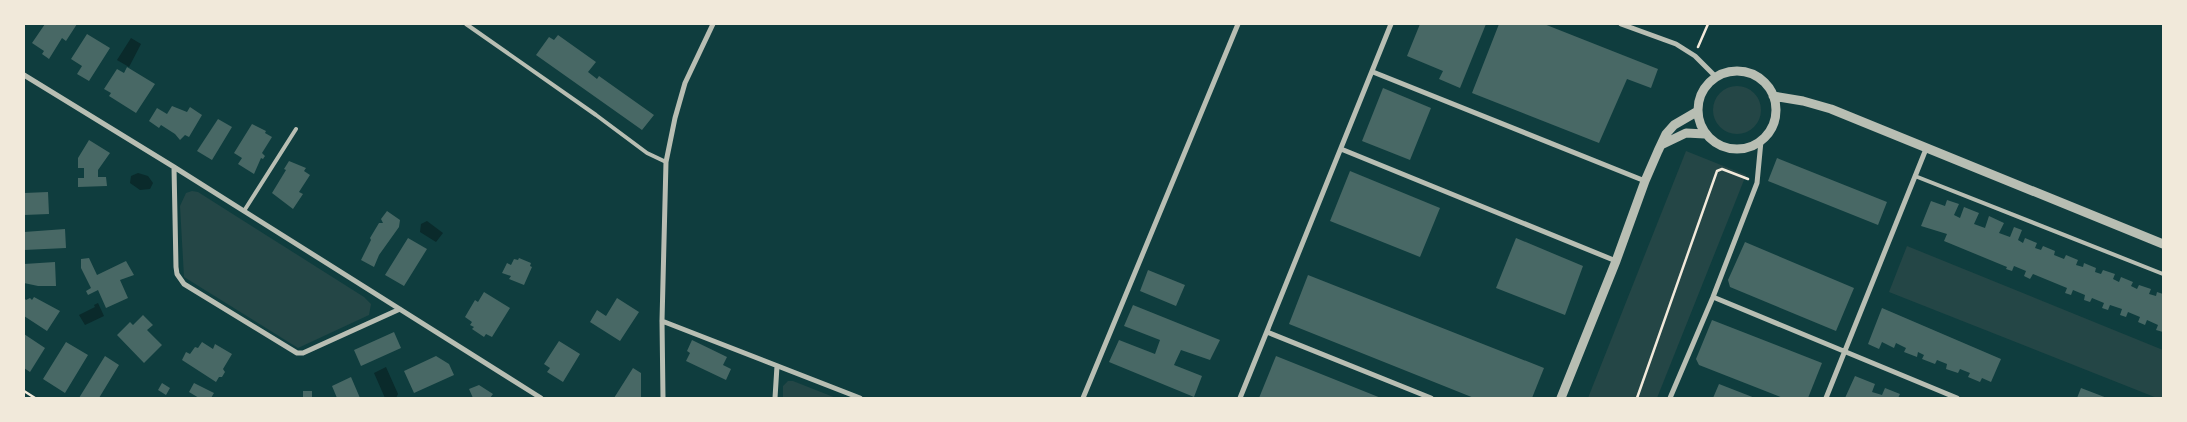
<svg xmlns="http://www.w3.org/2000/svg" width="2187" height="422" font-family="Commissioner,sans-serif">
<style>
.green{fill:#244646}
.water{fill:#0a2a2b}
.building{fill:#486865}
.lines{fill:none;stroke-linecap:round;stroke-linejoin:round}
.path{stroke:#f1e9da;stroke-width:2.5}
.service{stroke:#b8beb3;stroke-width:4}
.minor{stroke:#b8beb3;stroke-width:5}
.tertiary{stroke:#b8beb3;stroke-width:9}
</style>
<rect width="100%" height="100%" fill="#0f3d3e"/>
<path class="green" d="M1713 110a24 24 0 1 1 48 0a24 24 0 1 1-48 0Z
M1686,151L1746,175L1657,398H1588Z
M192,191L198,192L364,297L371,304L369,315L298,348L184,277L180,206L186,193Z
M1907,246L2163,350V398H2157L1889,292Z
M788,381H793L836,398H783V386Z"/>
<path class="water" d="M131,38L141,44L129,67L117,60Z
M138,173L148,176L153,183L150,189L140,190L130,183L131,176Z
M427,221L443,233L436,242L420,232L421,224Z
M98,303L104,316L85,325L79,315L95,307L94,305Z
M386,367L398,394L396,398H385L374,373Z"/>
<path class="building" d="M45,24H77L66,41L62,38L49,59L42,54L44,51L32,43Z
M1420,24H1486L1460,88L1439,79L1443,71L1407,56Z
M1499,24H1544L1658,69L1651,88L1627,79L1599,143L1472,93Z
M87,34L110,48L89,81L77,74L82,66L71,59Z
M558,35L596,62L588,72L597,79L599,76L654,115L642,130L536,55L549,37L554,40Z
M127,67L155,84L136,113L109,96L111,93L104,89L117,69L124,73Z
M1383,88L1431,108L1410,160L1362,141Z
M172,106L187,112L190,107L202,115L189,137L185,135L180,140L175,134L161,125L159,128L149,121L157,108L167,114Z
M218,119L232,127L212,160L197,151Z
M252,124L266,131L265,133L272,137L262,153L265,156L263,159L261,158L254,174L238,164L242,158L234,153Z
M89,140L110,153L98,170V177H106L107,186L78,187V178H84V168H78V158Z
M1777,158L1887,202L1878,225L1768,181Z
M289,161L306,168L304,171L310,175L299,192L303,194L293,209L272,193L286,170L284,169Z
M1350,171L1440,208L1420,257L1330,221Z
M48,192L49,214L24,215V193Z
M1947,200L1959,204L1954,215L1960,218L1964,207L1979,213L1974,224L1985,228L1989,216L2004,223L1999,233L2010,237L2014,227L2022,230L2018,240L2023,243L2025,238L2037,243L2035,248L2041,250L2043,246L2055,251L2054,255L2064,259L2066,255L2078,260L2076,265L2083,267L2084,263L2096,268L2095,272L2101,274L2103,270L2115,274L2113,279L2119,282L2121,277L2133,282L2131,286L2137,289L2139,285L2151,289L2149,294L2156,296L2157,292L2163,294V332L2156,330L2158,325L2147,320L2145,325L2138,322L2140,317L2128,312L2126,317L2120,315L2122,309L2110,305L2108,310L2102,308L2104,303L2092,298L2090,302L2084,300L2085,295L2073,290L2071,295L2065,293L2067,288L2033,274L2030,279L2024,276L2026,271L2014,266L2012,271L2006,269L2007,267L1944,241L1947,234L1921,226L1931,201L1945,206Z
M387,211L400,220L399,227L379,255L374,267L361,260L371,240L370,238L379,223H383L381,219Z
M65,229L66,248L24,250V232Z
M408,238L427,249L404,286L385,275Z
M1516,238L1583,266L1565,315L1496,288Z
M1745,242L1854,288L1836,331L1730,287L1728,280Z
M89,258L97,275L126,261L134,275L120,280L128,298L106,308L98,290L88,295L86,291L91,288L81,268V259Z
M519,258L531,263L530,266L532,267L524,285L509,279L511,276L502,273L507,263L511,265L514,259L518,260Z
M55,262L56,286H38L24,283V264Z
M1148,270L1185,285L1176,306L1140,291Z
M1308,275L1544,368L1532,398H1474L1289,324Z
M484,292L510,308L492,337L486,334L484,337L472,329L474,327L470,325L472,322L465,317L475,300L478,302Z
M34,297L60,311L47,331L24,316V298L26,300L30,298L32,300Z
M617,298L639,312L620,341L590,322L597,310L606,316Z
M1133,305L1220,340L1210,360L1181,350L1174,365L1202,376L1194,397L1109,362L1119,340L1155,354L1160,340L1124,326Z
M1882,308L2001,359L1991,382L1982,378L1980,382L1968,377L1970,373L1960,369L1958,373L1946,369L1947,364L1937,360L1935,364L1922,359L1924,355L1918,352L1917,357L1904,352L1906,348L1896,343L1894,348L1882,342L1879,349L1868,344Z
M143,315L153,325L147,330L162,345L144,363L117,335L130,322L133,325Z
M1712,320L1822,363L1808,398H1783L1699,365L1696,359Z
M394,332L401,348L361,366L354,350Z
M24,334L45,348L30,372L24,368Z
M692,340L727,357L723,365L731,369L726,380L686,361L690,353L687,351Z
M559,341L580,354L563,382L547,372L550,368L544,364Z
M66,342L88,355L65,393L43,379Z
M202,342L213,349L215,344L232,354L223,369L225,372L222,377H219L216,382L182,360L186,352L190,354L195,347L198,348Z
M105,356L119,365L99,398H79Z
M436,356L449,364L454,375L414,393L404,371Z
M1276,356L1381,398H1259Z
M633,368L641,373V398H614Z
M1855,376L1875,384L1872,392L1882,395L1885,388L1900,394L1898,398H1845Z
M351,377L360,398H337L332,386Z
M162,383L170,388L166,395L158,390Z
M194,383L214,393L211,398H199L189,392Z
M1719,384L1755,398H1713Z
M479,385L493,394L490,398H473L469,389Z
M2081,388L2107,398H2077Z
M303,391H312V398H303Z"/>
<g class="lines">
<path class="path" d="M1698,47L1708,24
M24,391L35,398
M1637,398L1717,171L1722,169L1748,179"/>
<path class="service" d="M466,24L596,115L647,153L666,162
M1915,176L2163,274
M244,211L296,129"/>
<path class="minor" d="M1621,24L1676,44L1695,56L1716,77
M1373,72L1645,181
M24,75L174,167L541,398
M1341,149L1616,261
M174,167L176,267L177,274L184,284L297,353H303L400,309
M1713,297L1957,398
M662,321L860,398
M1267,332L1431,398
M663,398L662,321L666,162L675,118L685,83L713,24
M775,398L777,366
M1083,398L1238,24
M1240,398L1391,24
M1670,398L1713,297L1757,183L1761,141
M1826,398L1926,149"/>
<path class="tertiary" d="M1698 110a39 39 0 1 1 78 0a39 39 0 1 1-78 0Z
M1773,96L1803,101L1831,109L2163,244
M1661,145L1686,133L1705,134
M1561,398L1616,261L1645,181L1658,151L1666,134L1674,125L1698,111"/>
</g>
<rect width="2187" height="422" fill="none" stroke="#f1e9da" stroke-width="50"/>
</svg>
